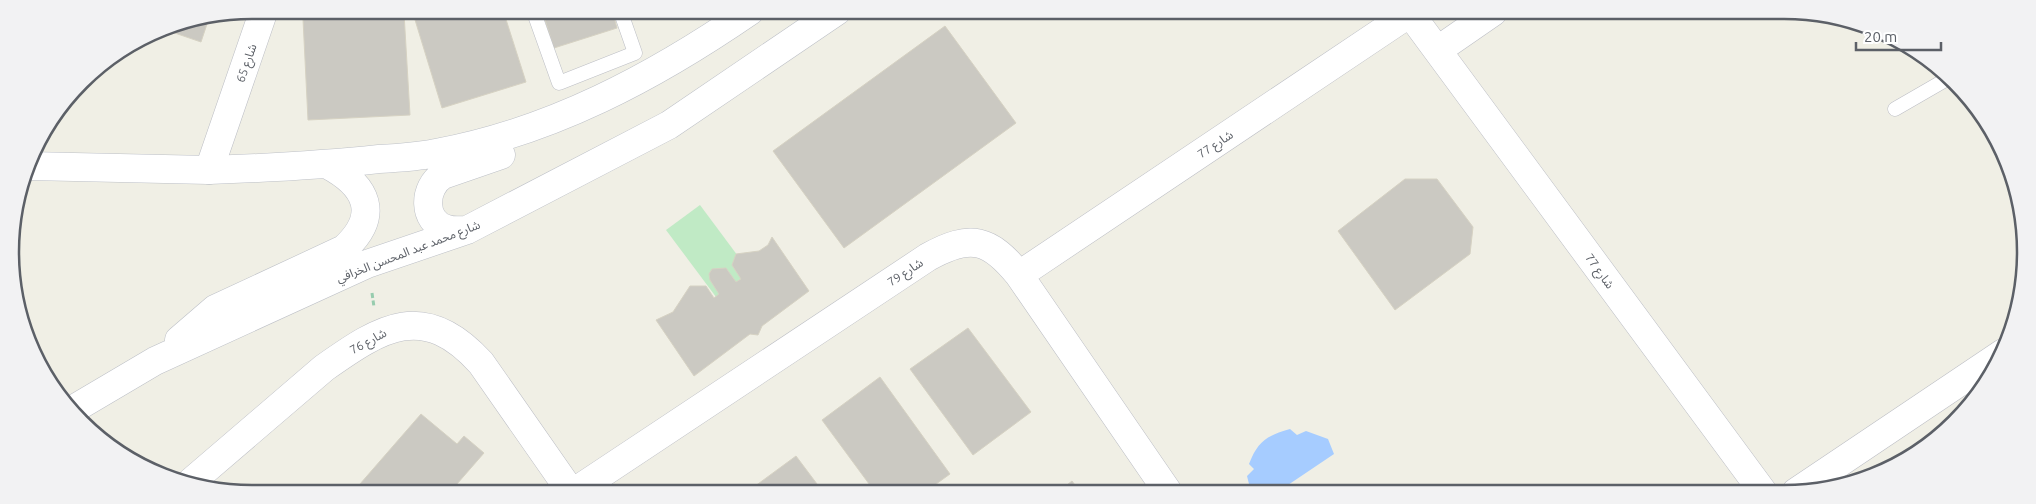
<svg xmlns="http://www.w3.org/2000/svg" width="2036" height="504" font-family="Ubuntu,'Noto Sans Arabic',sans-serif">
<style>
.green{fill:#c0eac5}
.water{fill:#a6ccff}
.building{fill:#cbc9c2;stroke:#d6d2c3}
.lines{fill:none;stroke-linecap:round;stroke-linejoin:round}
.lane-casing{stroke:#bcbec5;stroke-width:15}
.street-casing{stroke:#bcbec5;stroke-width:29}
.secondary-casing{stroke:#bdc0c7;stroke-width:29}
.path{stroke:#97ccae;stroke-width:3;stroke-dasharray:5 2.5;stroke-linecap:butt}
.lane{stroke:#fff;stroke-width:14}
.street{stroke:#fff;stroke-width:28}
.secondary{stroke:#fff;stroke-width:28}
.labels{text-anchor:middle;dominant-baseline:central;stroke-width:4.5;stroke-linejoin:round;paint-order:stroke}
.street-label{font-size:12px;fill:#5c6067;stroke:#fff}
.rim{fill:none;stroke:#5c6067;stroke-width:2.5}
</style>
<rect width="100%" height="100%" fill="#f0efe5"/>
<path class="green" d="M700,205L758,283L725,309L666,230Z"/>
<path class="water" d="M1290,429L1297,435L1306,431L1328,439L1334,454L1282,489L1285,492H1251L1247,476L1254,469L1249,464C1258,441 1266,436 1290,429Z"/>
<path class="building" d="M412,10H503L526,82L442,108Z
M542,10H612L617,28L554,48Z
M404,13L410,115L308,120L303,19Z
M209,18L201,42L169,31L151,34L160,28Z
M945,26L1016,123L844,248L773,151Z
M1405,179H1437L1473,227L1470,254L1395,310L1338,231Z
M772,237L809,291L762,326L758,335L750,334L694,376L656,320L673,312L690,286H706L714,298L719,294L710,280L709,274L712,269L726,268L736,282L741,279L732,265L736,254L759,251L768,245Z
M968,328L1031,412L973,455L910,369Z
M880,377L950,474L925,492H875L822,420Z
M421,414L457,444L464,436L484,453L450,492H353Z
M796,456L823,492H747Z
M1072,481L1080,492H1058Z"/>
<g class="lines">
<defs>
<path id="lane" d="M533,10L559,83L635,53L620,10
M1895,109L1947,79"/>
<path id="street" d="M1409,12L1763,492
M1438,50L1493,12
M209,170L264,10
M1019,275L1410,13
M191,482L324,368C382,327 424,300 481,363L571,492
M574,492L928,257C971,233 990,239 1019,275L1168,492
M1796,492L2003,353"/>
<path id="secondary" d="M29,166L209,170C266,168 323,165 379,159C398,158 417,157 436,153C551,132 654,77 750,11
M467,230C460,230 453,231 447,229C422,222 423,187 443,175L501,155
M179,340L215,309L344,249C381,215 367,186 328,165
M72,410L155,361L367,264L467,230L669,125L837,11"/>
</defs>
<use href="#lane" class="lane-casing"/>
<use href="#street" class="street-casing"/>
<use href="#secondary" class="secondary-casing"/>
<path class="path" d="M372,293L374,307"/>
<use href="#lane" class="lane"/>
<use href="#street" class="street"/>
<use href="#secondary" class="secondary"/>
</g>
<g class="labels">
<g class="street-label">
<text transform="translate(246 63) rotate(-71)">شارع 65</text>
<text transform="translate(1215 144) rotate(-34)">شارع 77</text>
<text transform="translate(408 251) rotate(-21)">شارع محمد عبد المحسن الخرافي</text>
<text transform="translate(1600 271) rotate(54)">شارع 77</text>
<text transform="translate(905 272) rotate(-34)">شارع 79</text>
<text transform="translate(368 341) rotate(-29)">شارع 76</text>
</g>
</g>
<path d="M0 0H2036V504H0ZM252 19H1784A233 233 0 0 1 2017 252V252A233 233 0 0 1 1784 485H252A233 233 0 0 1 19 252V252A233 233 0 0 1 252 19Z" fill="#f2f2f3" fill-rule="evenodd"/>
<path class="rim" d="M252 19H1784A233 233 0 0 1 2017 252V252A233 233 0 0 1 1784 485H252A233 233 0 0 1 19 252V252A233 233 0 0 1 252 19Z"/>
<path d="M1856 42v8h85v-8" fill="none" stroke="#5c6067" stroke-width="2.5"/>
<text x="1864" y="42" font-size="15" fill="#5c6067" stroke="#ffffff" stroke-width="4" paint-order="stroke">20 m</text>
</svg>
